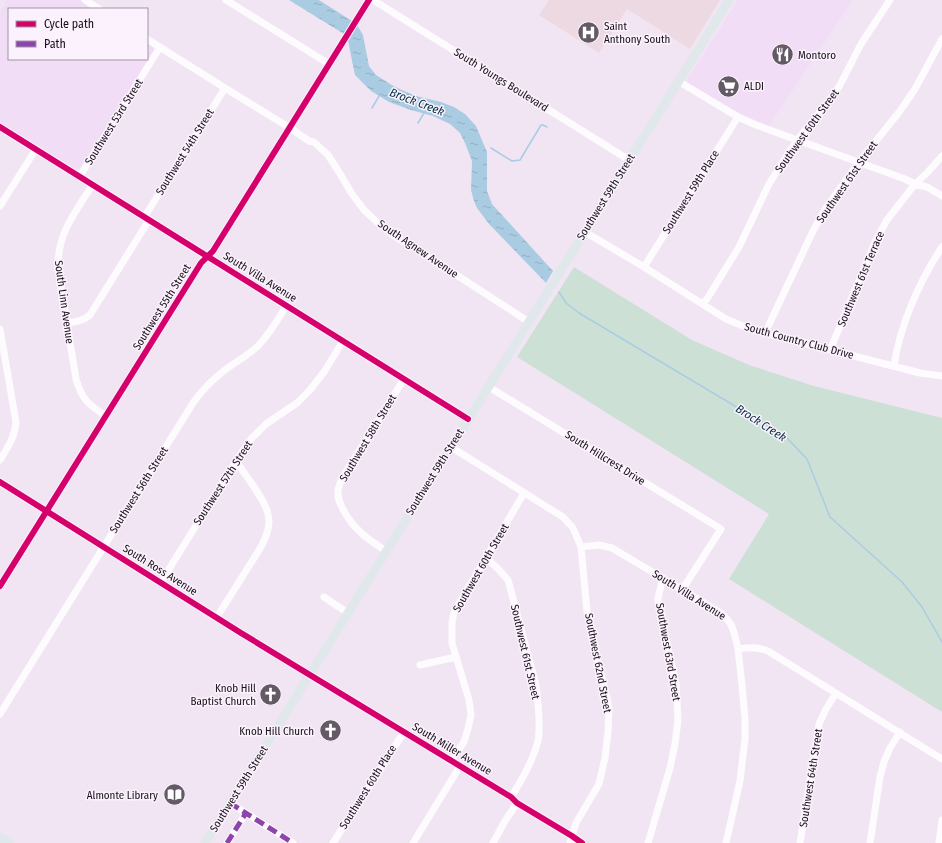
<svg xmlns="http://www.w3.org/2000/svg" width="942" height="843" font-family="'Fira Sans Condensed',sans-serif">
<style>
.built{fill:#f1ddf6}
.medical{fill:#edd9e2}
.grass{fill:#cde0d5}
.water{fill:url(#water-ripples)}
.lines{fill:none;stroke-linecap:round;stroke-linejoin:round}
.stream{stroke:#aacce3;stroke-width:1.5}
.minor{stroke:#fdfbfd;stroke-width:7}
.major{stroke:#e1e8eb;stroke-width:9}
.quiet{stroke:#8e44ad;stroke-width:5;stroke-dasharray:10 5;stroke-linecap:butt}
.cycleway-casing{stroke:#fbf2fd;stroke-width:8}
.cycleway{stroke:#d6006c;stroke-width:6}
.labels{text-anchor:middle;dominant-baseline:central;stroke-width:3;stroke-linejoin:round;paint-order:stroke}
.poi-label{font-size:11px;fill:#170f18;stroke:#fbf2fd;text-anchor:start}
.street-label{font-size:11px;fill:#170f18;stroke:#fbf2fd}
.water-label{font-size:12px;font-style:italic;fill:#003043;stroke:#fbf2fd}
</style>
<defs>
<pattern id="water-ripples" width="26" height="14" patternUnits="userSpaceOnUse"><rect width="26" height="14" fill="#aacce3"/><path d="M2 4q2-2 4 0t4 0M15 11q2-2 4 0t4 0" fill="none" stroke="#92aec2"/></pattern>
</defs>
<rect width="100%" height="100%" fill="#f1e5f4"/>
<path class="built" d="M7,0H79L94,9H9V59H147V42L153,47L154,51L81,167L78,169H75L0,123V12Z
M738,0H853L769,126L742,114L689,84L687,80Z"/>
<path class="medical" d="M549,0H720L690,49L627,9L599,53L539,15Z"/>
<path class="grass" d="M574,267L692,340L749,365L814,386L942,418V712L729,579L769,514L517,357Z"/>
<path class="water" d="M289,0H319L352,21L344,34Z
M357,25L363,35L369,66L376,75L395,87L416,96L441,102L454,107L465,114L476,126L487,152V191L492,204L553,271L546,283L489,224L477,208L474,201L471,190L472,161L465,143L460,133L450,124L433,116L411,110L389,102L371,91L355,75L352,61L348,40Z"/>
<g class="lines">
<path class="stream" d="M372,108L379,96
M418,123L424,113
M491,148L512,161L520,160L541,125H543L547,127
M559,292L566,303L579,313L785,436L807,459L830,517L902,582L922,607L942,642"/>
<path class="minor" d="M85,0L99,9
M226,0L329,64
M373,0L629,160
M147,39L225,88L290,128L309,141L314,142L328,155L339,172L352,194L364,210L377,222L397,238L418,250L529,322
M678,81L738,117L756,125L905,179L915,184L927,187L942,196
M0,127L468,419
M80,176L160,47
M93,184C75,213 57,233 58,269L76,379C82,400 89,405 106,416
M0,206L36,149
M145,216L225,88
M585,232L644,267L726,319L750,329L765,333L920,373L942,376
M644,267L738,117
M702,304L707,299L739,247L769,184L777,171L798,139L829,101L840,85L861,44L890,0
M67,323C75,322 83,321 90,315L149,220
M0,329L16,422C15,437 8,447 0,460
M765,333L814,229L826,208L859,162L900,111L915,89L942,39
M830,350L876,240L887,220L915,184L927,173L942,156
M894,366C900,325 919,282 942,247
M489,387L721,529L682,590
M451,447L563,517L573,528L581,547L599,545L612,548L716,610C734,622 733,629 738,649C751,647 756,647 768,651L942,759
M0,482L241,633L511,797L517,803L572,836L582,843
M386,551C369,540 354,530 344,511C340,504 337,498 338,490C339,485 341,480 344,475L404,379
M486,559C495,564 501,572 508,580L536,685C538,701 541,726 538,741C533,761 522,780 511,797
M161,582L236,461L251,439L266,424L297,403L310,390L324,372L343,341
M0,586L201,263L213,251L369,0
M324,597L348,613
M217,617L261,547C266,537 271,526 268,514C265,499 245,475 236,461
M420,665L456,657
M0,714L193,403C202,390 213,379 225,370C236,362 248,355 258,346C269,334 278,320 286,306
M451,761L464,742L468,729L471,715L469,700L452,643V622L454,612L524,493
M230,803L293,843
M227,843L246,813
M333,843L404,732
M413,843L460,766
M493,843L505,821L517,803
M570,843L576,823L599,784L605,758L608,732L609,709L607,698L591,633L587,611L581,547
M648,843L670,768L675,744L678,719L676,684L659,608L658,598L663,578
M726,843L740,781L745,739V719L742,685L738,649
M800,843L819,724L826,709L836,693
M870,843L880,777L884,762L890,748L900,732
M939,843L942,820"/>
<path class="major" d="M0,837L9,843
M205,843L729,0"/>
<path class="quiet" d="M230,803L293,843
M227,843L246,813"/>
<defs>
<path id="cycleway" d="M0,127L468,419
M0,482L241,633L511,797L517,803L572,836L582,843
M0,586L201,263L213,251L369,0"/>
</defs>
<use href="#cycleway" class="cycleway-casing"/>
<use href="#cycleway" class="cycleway"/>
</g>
<defs>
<symbol id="hospital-disc" viewBox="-11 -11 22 22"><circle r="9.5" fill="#635a65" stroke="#fbf2fd"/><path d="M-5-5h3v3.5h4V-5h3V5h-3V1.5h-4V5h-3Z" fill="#fff"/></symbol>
<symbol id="restaurant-disc" viewBox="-11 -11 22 22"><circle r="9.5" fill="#635a65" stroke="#fbf2fd"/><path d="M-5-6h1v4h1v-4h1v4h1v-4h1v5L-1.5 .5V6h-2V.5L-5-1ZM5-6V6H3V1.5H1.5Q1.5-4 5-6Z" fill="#fff"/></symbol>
<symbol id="supermarket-disc" viewBox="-11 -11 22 22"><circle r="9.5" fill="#635a65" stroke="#fbf2fd"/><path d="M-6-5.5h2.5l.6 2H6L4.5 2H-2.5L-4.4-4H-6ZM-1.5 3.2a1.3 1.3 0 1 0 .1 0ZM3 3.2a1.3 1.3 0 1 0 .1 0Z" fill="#fff"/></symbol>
<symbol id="church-disc" viewBox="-11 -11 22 22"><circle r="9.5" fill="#635a65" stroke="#fbf2fd"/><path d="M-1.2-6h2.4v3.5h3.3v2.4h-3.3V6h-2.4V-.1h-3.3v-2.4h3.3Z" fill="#fff"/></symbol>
<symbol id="library-disc" viewBox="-11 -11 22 22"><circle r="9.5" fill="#635a65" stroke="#fbf2fd"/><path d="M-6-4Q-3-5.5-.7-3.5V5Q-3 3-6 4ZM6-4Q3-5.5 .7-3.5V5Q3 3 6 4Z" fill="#fff"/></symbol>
</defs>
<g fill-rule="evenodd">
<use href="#hospital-disc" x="576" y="20" width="25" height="25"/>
<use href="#restaurant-disc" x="770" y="42" width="25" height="25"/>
<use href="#supermarket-disc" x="716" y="74" width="25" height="25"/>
<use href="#church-disc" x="258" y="682" width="25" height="25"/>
<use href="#church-disc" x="318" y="718" width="25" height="25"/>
<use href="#library-disc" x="162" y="782" width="25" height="25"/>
</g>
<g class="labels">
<g class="poi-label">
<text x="604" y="26">Saint<tspan x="604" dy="13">Anthony South</tspan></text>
<text x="798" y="55">Montoro</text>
<text x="744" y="86">ALDI</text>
<text x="256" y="688" text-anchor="end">Knob Hill<tspan x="256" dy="13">Baptist Church</tspan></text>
<text x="314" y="731" text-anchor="end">Knob Hill Church</text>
<text x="158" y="795" text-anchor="end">Almonte Library</text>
</g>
<g class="street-label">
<text transform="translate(501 80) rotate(32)">South Youngs Boulevard</text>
<text transform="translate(114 122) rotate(-58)">Southwest 53rd Street</text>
<text transform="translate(807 131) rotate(-54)">Southwest 60th Street</text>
<text transform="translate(185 152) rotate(-58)">Southwest 54th Street</text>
<text transform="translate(847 182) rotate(-55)">Southwest 61st Street</text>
<text transform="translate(691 192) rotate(-58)">Southwest 59th Place</text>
<text transform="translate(606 197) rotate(-58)">Southwest 59th Street</text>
<text transform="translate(418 249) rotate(34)">South Agnew Avenue</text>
<text transform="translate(260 277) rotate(32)">South Villa Avenue</text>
<text transform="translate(861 279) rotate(-67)">Southwest 61st Terrace</text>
<text transform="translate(64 302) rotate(82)">South Linn Avenue</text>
<text transform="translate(162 307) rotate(-58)">Southwest 55th Street</text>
<text transform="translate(799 341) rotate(15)">South Country Club Drive</text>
<text transform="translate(368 438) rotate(-59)">Southwest 58th Street</text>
<text transform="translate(605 458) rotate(32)">South Hillcrest Drive</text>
<text transform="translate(435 472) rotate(-58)">Southwest 59th Street</text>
<text transform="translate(223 483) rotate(-57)">Southwest 57th Street</text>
<text transform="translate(139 490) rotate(-58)">Southwest 56th Street</text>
<text transform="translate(481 568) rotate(-60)">Southwest 60th Street</text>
<text transform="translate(160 570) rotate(32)">South Ross Avenue</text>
<text transform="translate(689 595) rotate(32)">South Villa Avenue</text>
<text transform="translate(525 652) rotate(77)">Southwest 61st Street</text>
<text transform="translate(668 652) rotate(80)">Southwest 63rd Street</text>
<text transform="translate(598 663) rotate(79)">Southwest 62nd Street</text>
<text transform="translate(452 749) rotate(31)">South Miller Avenue</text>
<text transform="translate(811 778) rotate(-81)">Southwest 64th Street</text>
<text transform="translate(368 787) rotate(-58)">Southwest 60th Place</text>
<text transform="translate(239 789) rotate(-58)">Southwest 59th Street</text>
</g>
<g class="water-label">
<text transform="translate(417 102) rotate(21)">Brock Creek</text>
<text transform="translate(761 423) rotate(33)">Brock Creek</text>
</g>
</g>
<rect x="8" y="8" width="140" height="52" fill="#fbf2fd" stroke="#a097a1"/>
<rect x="16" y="21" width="20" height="6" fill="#d6006c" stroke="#a097a1"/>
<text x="44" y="28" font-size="12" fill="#170f18">Cycle path</text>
<rect x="16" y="41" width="20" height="6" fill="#8e44ad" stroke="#a097a1"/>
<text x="44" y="48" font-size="12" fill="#170f18">Path</text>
</svg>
